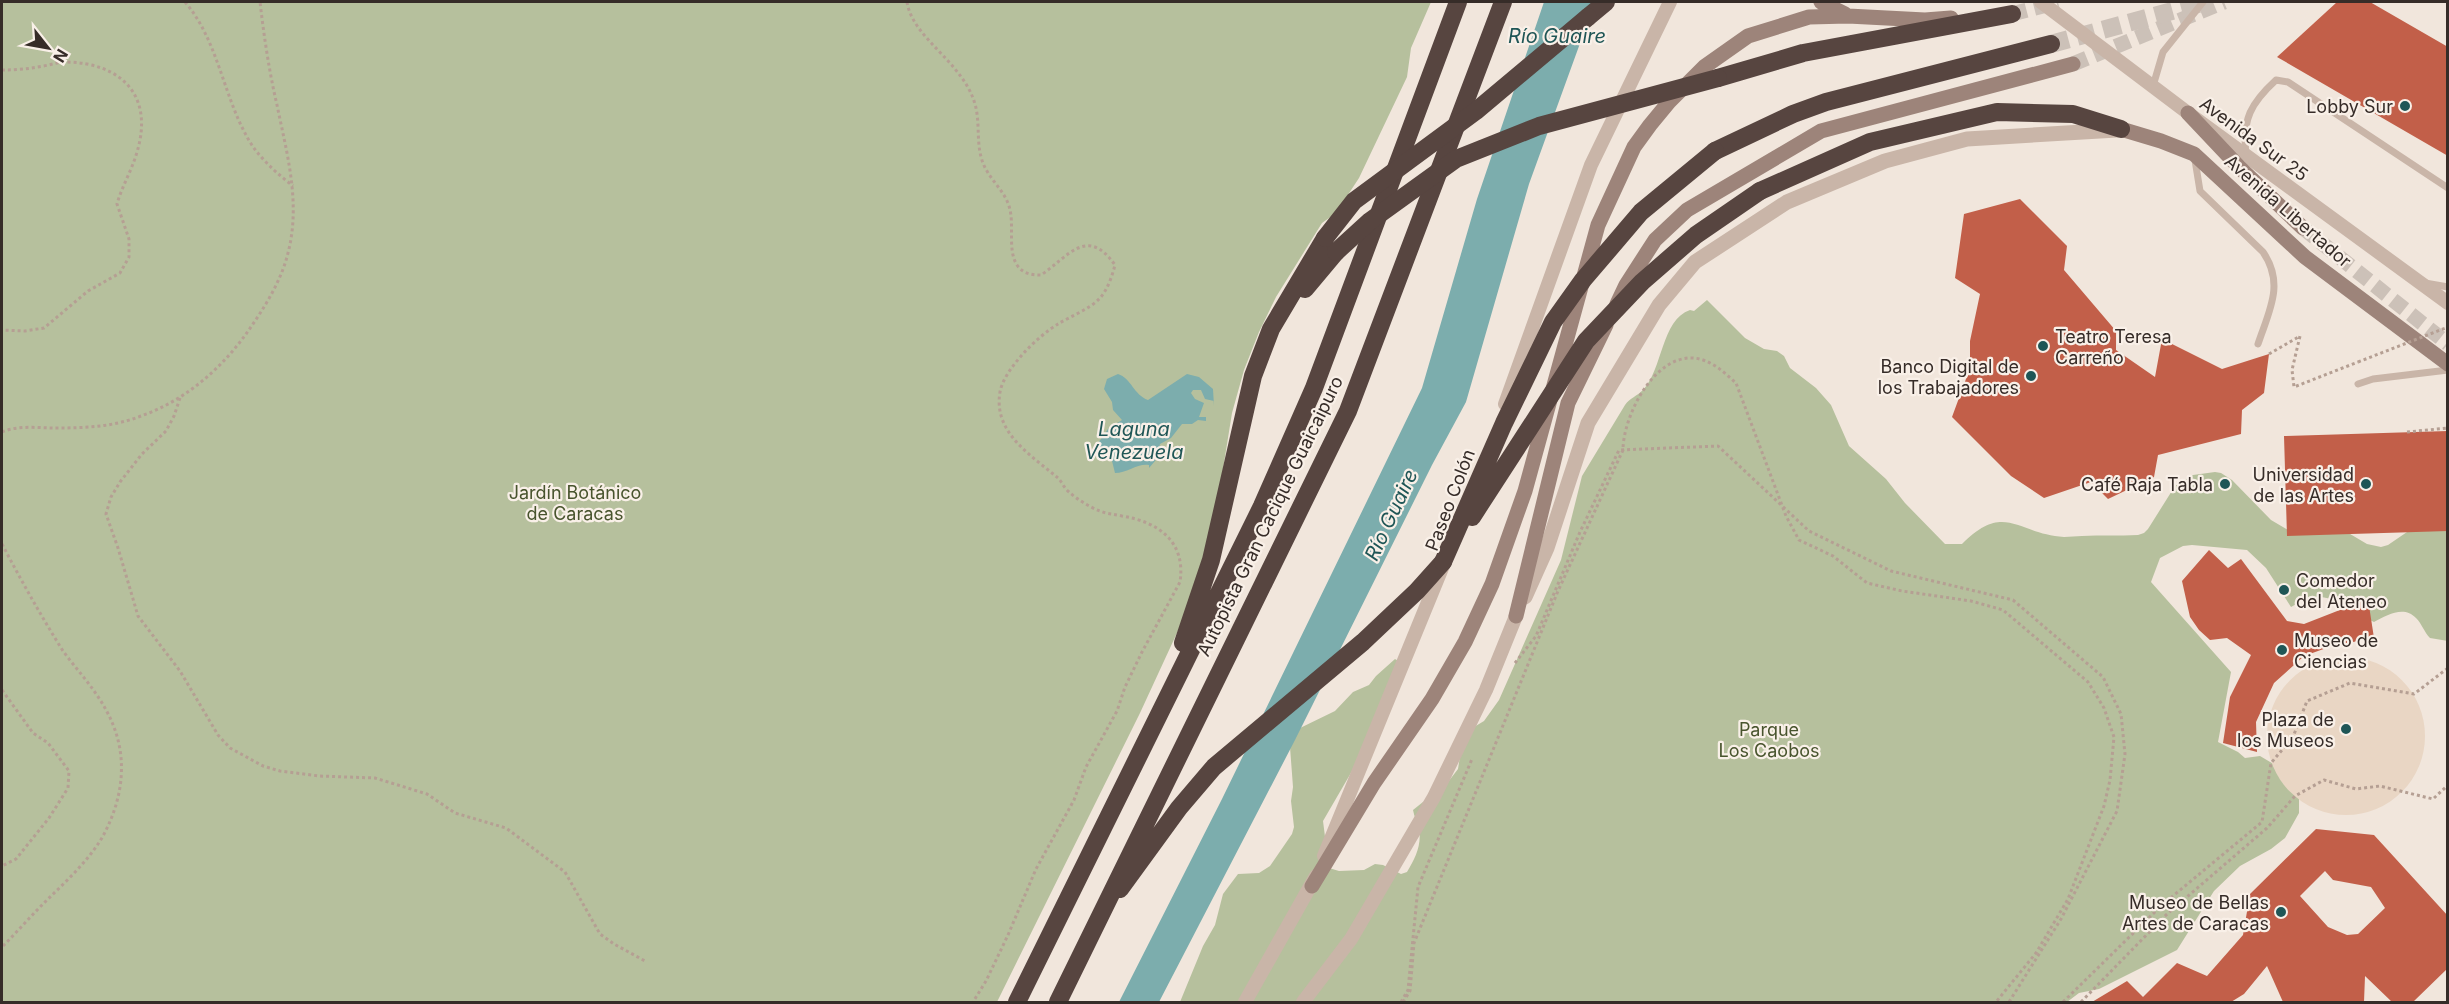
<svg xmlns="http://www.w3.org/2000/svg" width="2449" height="1004" font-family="Inter,sans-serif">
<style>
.green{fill:#b6c09d}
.plaza{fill:#e9d6c4}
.water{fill:#7cadad}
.building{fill:#c25f49;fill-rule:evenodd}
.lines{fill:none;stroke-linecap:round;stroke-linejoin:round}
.secondary-tunnel{stroke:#ccc1b8;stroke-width:15;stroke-dasharray:15 8;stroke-linecap:butt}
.motorway-tunnel{stroke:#ccc1b8;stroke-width:18;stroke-dasharray:18 9;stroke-linecap:butt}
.path{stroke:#b59f93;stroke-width:3;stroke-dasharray:3 3;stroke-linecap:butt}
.service{stroke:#c9b5a8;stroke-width:7}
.minor{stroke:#c9b5a8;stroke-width:14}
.tertiary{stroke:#c9b5a8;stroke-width:15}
.secondary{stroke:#9d847a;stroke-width:15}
.motorway{stroke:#574540;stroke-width:18}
.path-bridge{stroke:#b59f93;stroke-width:3;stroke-dasharray:3 3;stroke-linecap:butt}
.motorway-bridge{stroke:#574540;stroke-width:18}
.poi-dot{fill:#1f5656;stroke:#f9f0e8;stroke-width:2}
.labels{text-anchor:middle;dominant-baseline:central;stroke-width:4.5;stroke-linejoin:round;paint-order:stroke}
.poi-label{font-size:18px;fill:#362c28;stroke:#f9f0e8;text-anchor:end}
.street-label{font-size:18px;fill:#362c28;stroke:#f9f0e8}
.park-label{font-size:18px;fill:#48542d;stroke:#f9f0e8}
.water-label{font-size:20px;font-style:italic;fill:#1f5656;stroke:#f9f0e8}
</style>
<rect width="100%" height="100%" fill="#f1e6dc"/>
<path class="green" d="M2,2H1431L1411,48L1407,77L1359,178L1336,213L1322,223L1276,297L1259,332L1244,370L1232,413L1214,525L1182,622L1140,713L997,1002H2Z
M1707,300L1745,338L1764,349L1777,351L1784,356L1790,368L1816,388L1831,405L1849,446L1886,479L1905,503L1945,544H1962C2005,501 2017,534 2064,537C2070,537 2076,536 2082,536C2101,535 2119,536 2138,535L2144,533L2148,529L2175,486L2193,475L2215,472L2221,473L2232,480L2271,520L2288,530L2345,531L2367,544L2381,547L2388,545L2407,532L2447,524L2448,641L2430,638C2424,632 2422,624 2416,618C2404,605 2387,615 2374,622C2357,613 2333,594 2312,597C2305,598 2297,604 2291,607L2266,568L2247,550L2192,545L2183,546L2160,558L2151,582L2231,672L2218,742L2238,752L2245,758L2260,756L2287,772L2299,797V813L2285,838L2271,849L2240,866L2214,891L2177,950L2099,989L2079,993L2067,1002H1180L1203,946L1215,925L1223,894L1238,874L1259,873L1270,866L1292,834L1294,827L1291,801L1293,787L1290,747L1298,729L1335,711L1353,692L1369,685L1376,676L1395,659L1400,662L1366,747L1323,821L1329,868L1339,871L1364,870L1375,864L1383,865L1401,874L1407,872C1415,859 1422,845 1419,829C1418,823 1414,817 1413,810L1423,802L1435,797L1445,786L1458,769L1460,756L1474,727L1484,721L1499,700L1561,560L1582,476L1625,405C1630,398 1637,396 1643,390C1663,369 1661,320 1690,310L1694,311Z"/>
<path class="plaza" d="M2267 736a79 79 0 1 1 158 0a79 79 0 1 1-158 0Z"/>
<path class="water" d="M1544,2H1595L1529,184L1466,402L1432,465L1295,740L1159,1002H1119L1222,799L1422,388L1477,199Z
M1118,374C1131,378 1134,395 1148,400L1187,374L1199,377L1213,389L1214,406V401L1205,399L1201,390H1193L1191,393L1195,399L1204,403L1199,417H1206V421L1198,420L1192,424H1182L1171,438L1160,444L1155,461L1149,468V465C1138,463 1127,473 1115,473L1111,457L1098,451L1096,446L1108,429L1122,420L1113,410L1112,402L1104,389L1107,379Z"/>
<path class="building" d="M2337,2H2370L2448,47V156L2277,57Z
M2020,199L2067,246L2064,270L2116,331V350L2155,377L2162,339L2222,369L2269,354L2264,393L2242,410L2241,434L2158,455L2154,477L2108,499L2091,482L2044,498L2011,476L1952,417L1970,368V341L1980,294L1955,278L1964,214Z
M2448,431V531L2287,536L2284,436Z
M2209,550L2228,568L2241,559L2287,621L2304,624L2368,599L2374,638L2332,646L2304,656L2274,683L2256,722L2257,752L2223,743L2230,697L2251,655L2227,638L2210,640L2199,630L2190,617L2182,581Z
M2316,829L2374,835L2448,916V968L2413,1002H2392L2365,976L2364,1002H2283L2267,966L2244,994L2231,1002H2092L2127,981L2143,997L2177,963L2207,976L2243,935L2250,894ZM2325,871L2333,880L2371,887L2385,908L2358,934L2347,935L2328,927L2300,896Z"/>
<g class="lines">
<path class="secondary-tunnel" d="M2012,14L2058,2
M2073,64L2224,2
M2303,228L2448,344"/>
<path class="motorway-tunnel" d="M2051,44L2205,2"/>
<path class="path" d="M185,2C217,39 223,93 246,135C256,155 275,172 293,186
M907,2C913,40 966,63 976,108C980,127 976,145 983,163C989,179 1004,190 1009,206C1015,225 1007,249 1017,265C1023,274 1032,275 1041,275C1068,257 1087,225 1115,265C1112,276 1108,289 1100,298C1090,309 1071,316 1058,324C1038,336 1004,369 1000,392C993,433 1031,455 1058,478C1062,482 1064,488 1069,492C1077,499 1089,507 1100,511C1107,514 1114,514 1122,516C1159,522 1186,542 1180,582L1142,652L1125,687L1117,711L1086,767L1074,800L1036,869L1008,935L986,981L973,1002
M2,70C15,70 29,69 43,66C51,65 58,62 66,62C122,63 154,96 137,152C132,170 122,186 117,204L129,239V257L120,273L88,291L44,328L25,331L2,330
M2269,354L2300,336L2292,370L2294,387L2358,362
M180,398L174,416L166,431L142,454L120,482L111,497L106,514L118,548L138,616L180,671L218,735L230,748L263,766L280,771L319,776L375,778L427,794L455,813L506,828L565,872L600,934L614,944L645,961
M2,432C18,425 38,428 55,428C85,428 113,427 141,416C184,401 220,370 246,334C263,310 281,282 288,253C301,203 287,154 277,105C269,71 264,36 260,2
M2407,432L2448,428
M2,544C21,580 41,616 63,651C77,670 95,689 106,710C129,751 125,795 103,836C88,862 64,883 43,904C29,918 16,933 2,947
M1515,663L1536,636L1580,532L1619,450L1718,446L1809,531L1891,571L2013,600L2103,677L2121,714L2125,754L2117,811L2061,919L2009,1002
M2,690L33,733L48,743L69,771L68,788L49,818L16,859L2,866
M1401,1002L1408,990L1418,887L1472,759
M1403,1002L1410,991L1414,943L1558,591L1623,450C1623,417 1653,356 1693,358C1710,359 1724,372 1736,383L1786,516L1799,540L1833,556L1867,583L1902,591L1971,601L2003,610L2088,682L2104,708L2114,737L2110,780L2104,806L2068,899L2036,953L1996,1002
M2063,1002L2162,905L2262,822L2271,763L2293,737L2307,701L2350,683L2414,694L2448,668
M2081,1002L2166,915L2267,828L2295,796L2324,780L2356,789L2380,786L2433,799L2448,785"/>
<path class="service" d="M2153,86L2163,52L2203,2
M2246,154C2242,119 2251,103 2276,80L2288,82L2448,188
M2195,160L2200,191L2263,252C2285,284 2269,311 2258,344
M2425,283L2448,287
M2358,384L2373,379L2448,370"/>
<path class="minor" d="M2041,2L2188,113L2448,303
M1505,404L1591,165L1670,2
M1324,856L1442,568
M1245,1002L1316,876
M1303,1002L1351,939L1434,797L1486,690L1516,616"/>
<path class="tertiary" d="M1525,597L1547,548L1588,423L1659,305L1695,262L1787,202L1885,161L1967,139L2117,130"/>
<path class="secondary" d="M1821,2L1845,14
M2188,113L2239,167L2303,228
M2121,129L2161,141L2194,154L2305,257L2448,364
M1617,304L1626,285L1655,240L1687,210L1821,131L2073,64
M1516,616L1568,403L1606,325
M1312,886L1374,783L1432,699L1465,642L1492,584L1525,491L1598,225L1634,147L1650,125L1669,102L1704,67L1748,36L1809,17L1848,16L1925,20L1951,18"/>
<path class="motorway" d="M1588,17L1606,2
M1718,78L1803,53L2012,14
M1715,151L1793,114L1826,102L2051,44
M1760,191L1870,142L1997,112L2073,114L2121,129
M1305,289L1336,252
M1183,643L1211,560L1253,376L1271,329L1325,238
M1120,889L1179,808L1214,767L1363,642L1417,591L1443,562
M1017,1002L1262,506L1314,388L1458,2
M1058,1002L1348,411L1503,2"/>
<path class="path-bridge" d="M2358,362L2448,327"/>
<path class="motorway-bridge" d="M1325,238L1354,201L1476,111L1588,17
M1336,252L1370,221L1456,159L1539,126L1718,78
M1472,517L1586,341L1642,282L1696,235L1760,191
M1443,562L1504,423L1553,322L1583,280L1641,212L1715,151"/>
</g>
<g class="poi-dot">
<circle cx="2405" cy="106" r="6"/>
<circle cx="2043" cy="346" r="6"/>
<circle cx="2031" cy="376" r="6"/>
<circle cx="2225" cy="484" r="6"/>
<circle cx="2366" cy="484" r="6"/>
<circle cx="2284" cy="590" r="6"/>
<circle cx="2282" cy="650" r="6"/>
<circle cx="2346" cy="729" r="6"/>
<circle cx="2281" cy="912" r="6"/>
</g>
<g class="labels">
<g class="poi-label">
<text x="2393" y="106">Lobby Sur</text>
<text x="2055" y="336" text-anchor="start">Teatro Teresa<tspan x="2055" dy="21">Carreño</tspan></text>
<text x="2019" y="366">Banco Digital de<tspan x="2019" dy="21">los Trabajadores</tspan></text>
<text x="2354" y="474">Universidad<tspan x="2354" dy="21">de las Artes</tspan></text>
<text x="2213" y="484">Café Raja Tabla</text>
<text x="2296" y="580" text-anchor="start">Comedor<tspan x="2296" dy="21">del Ateneo</tspan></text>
<text x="2294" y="640" text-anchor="start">Museo de<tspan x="2294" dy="21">Ciencias</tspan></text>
<text x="2334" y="719">Plaza de<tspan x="2334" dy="21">los Museos</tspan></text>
<text x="2269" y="902">Museo de Bellas<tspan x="2269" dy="21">Artes de Caracas</tspan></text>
</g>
<g class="street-label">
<text transform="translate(2254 139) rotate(36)">Avenida Sur 25</text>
<text transform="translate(2288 211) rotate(41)">Avenida Libertador</text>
<text transform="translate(1450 500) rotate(-69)">Paseo Colón</text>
<text transform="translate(1270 516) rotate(-64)">Autopista Gran Cacique Guaicaipuro</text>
</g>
<g class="park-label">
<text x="575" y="492">Jardín Botánico<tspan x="575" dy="21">de Caracas</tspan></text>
<text x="1769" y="729">Parque<tspan x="1769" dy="21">Los Caobos</tspan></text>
</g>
<g class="water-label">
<text x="1557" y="36">Río Guaire</text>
<text x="1134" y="429">Laguna<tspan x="1134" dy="23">Venezuela</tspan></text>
<text transform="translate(1391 515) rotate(-65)">Río Guaire</text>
</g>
</g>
<rect width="2449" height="1004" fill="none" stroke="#362c28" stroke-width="6"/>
<g transform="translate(48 48) rotate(121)" stroke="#f9f0e8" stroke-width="4.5" paint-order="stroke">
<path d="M0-4.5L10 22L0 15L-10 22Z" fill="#362c28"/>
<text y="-9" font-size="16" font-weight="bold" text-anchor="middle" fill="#362c28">N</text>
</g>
</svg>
